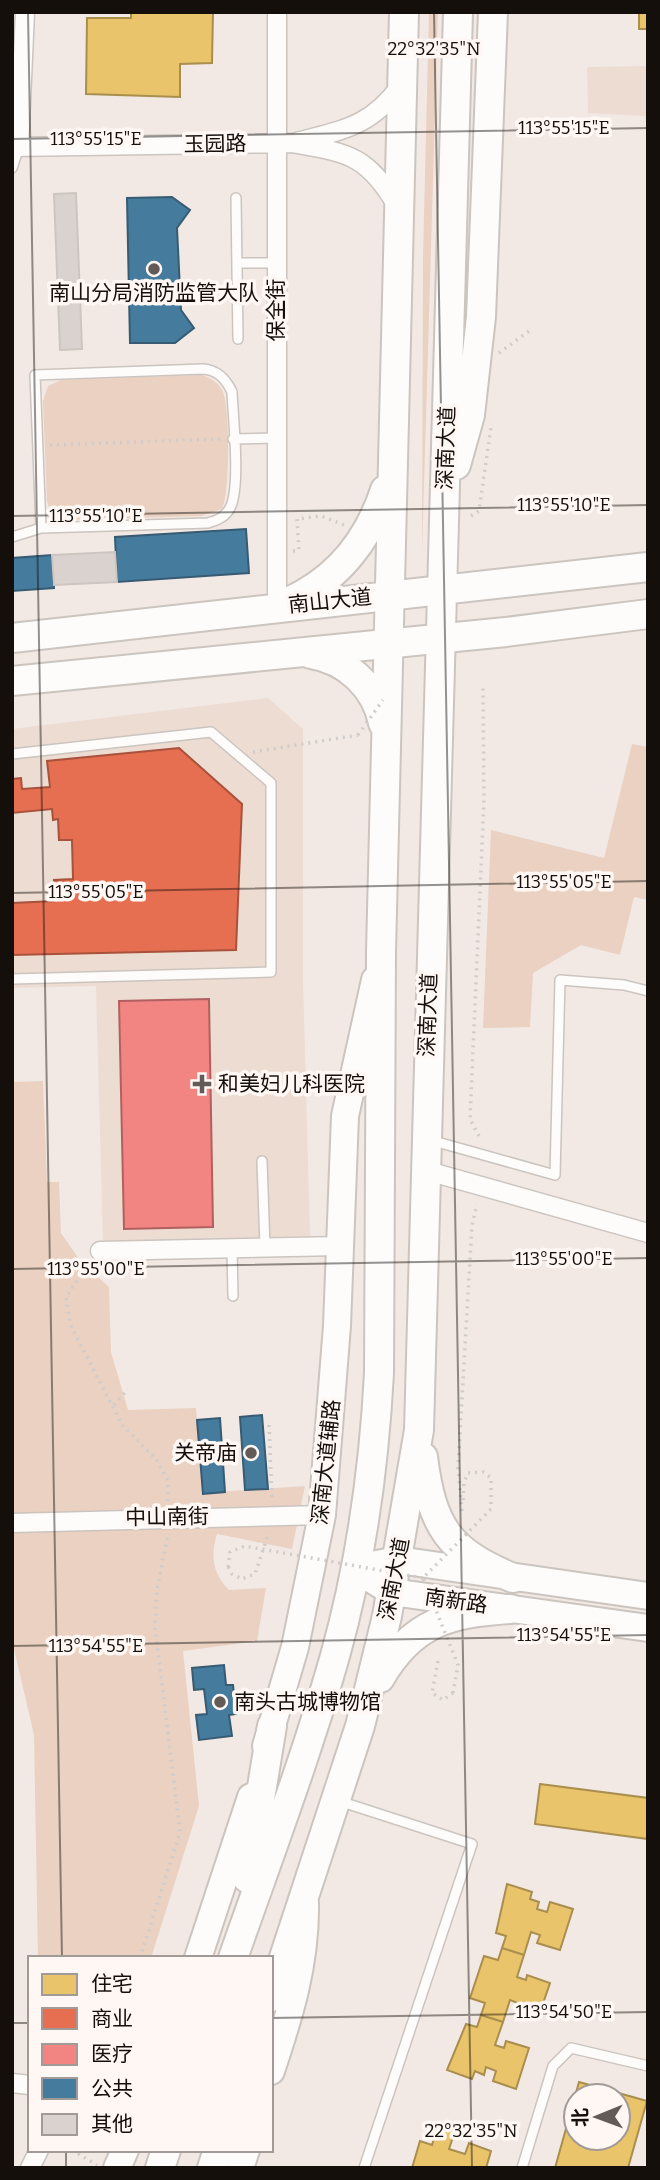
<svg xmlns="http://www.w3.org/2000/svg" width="660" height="2180" font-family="Bitter,'Noto Sans SC',serif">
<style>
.built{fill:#eddcd2}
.green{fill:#ead1c2}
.homes{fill:#e9c46a;stroke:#a98e4e;stroke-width:2;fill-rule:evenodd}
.shops{fill:#e76f51;stroke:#a8523c;stroke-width:2}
.health{fill:#f28482;stroke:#b0615f;stroke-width:2}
.public{fill:#457b9d;stroke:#375b72;stroke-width:2}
.building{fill:#dad2ce;stroke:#ccc5c0;stroke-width:2}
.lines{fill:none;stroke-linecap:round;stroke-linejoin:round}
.lane-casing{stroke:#cbc4bf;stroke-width:12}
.street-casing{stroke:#cbc4bf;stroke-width:21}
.secondary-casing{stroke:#cbc4bf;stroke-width:30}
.primary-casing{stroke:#cbc4bf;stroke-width:32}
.path{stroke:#cfcccb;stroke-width:3.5;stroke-dasharray:2 5;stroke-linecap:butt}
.lane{stroke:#fdfcfb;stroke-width:9}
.street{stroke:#fdfcfb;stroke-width:18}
.secondary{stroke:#fdfcfb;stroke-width:26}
.primary{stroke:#fdfcfb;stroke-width:28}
.path-bridge{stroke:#cfcccb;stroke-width:3.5;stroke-dasharray:2 5;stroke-linecap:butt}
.ticks{fill:none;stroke:#150f0c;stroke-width:2;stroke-opacity:0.45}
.poi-dot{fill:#625b58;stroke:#fef7f3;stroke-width:2.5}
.labels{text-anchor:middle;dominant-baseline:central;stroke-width:7;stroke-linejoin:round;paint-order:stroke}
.street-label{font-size:21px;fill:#150f0c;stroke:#fef7f3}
.poi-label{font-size:21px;fill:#150f0c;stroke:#fef7f3;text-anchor:start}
.ticks-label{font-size:18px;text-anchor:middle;fill:#150f0c;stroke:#fef7f3;stroke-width:7;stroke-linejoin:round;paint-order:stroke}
</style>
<rect width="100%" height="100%" fill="#f2e9e4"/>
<path class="built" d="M648,66V134L645,116L588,113L587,67Z
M268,698L303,729V980L310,1236L103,1242L96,986L12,988V729Z"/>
<path class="green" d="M429,12H438L422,552L423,256Z
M202,375C211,378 219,383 223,392C230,409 230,493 222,509L201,516L65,520L51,514L47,501L43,401L48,386L61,380Z
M632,744L648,747V900L634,897L620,955L581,945L533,973L530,1027L483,1028L491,830L604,858Z
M43,1081L47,1182H59L61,1233L81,1262L109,1287L111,1352L128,1410L196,1408L203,1493L305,1486L292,1549L217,1534C210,1556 213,1574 229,1590L266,1588L257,1641L183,1651L199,1806L151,1958H38L34,1735L12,1640V1082Z"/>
<path class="homes" d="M131,12H213L212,63L180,64V97L86,94L87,18H131Z
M639,12H648V29H639Z
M540,1784L648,1798V1839L535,1824Z
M507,1884L532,1892L530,1899L539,1902L537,1909L547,1912L550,1902L573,1909L560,1950L537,1943L540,1935L531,1932L524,1955L502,1948L506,1936L496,1933Z
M502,1948L524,1955L517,1977L526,1980L527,1975L550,1983L539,2015L516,2008L518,2003L510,2000L503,2022L481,2015L485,2003L470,1998L484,1956L498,1960Z
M481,2015L503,2022L495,2045L504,2048L506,2041L529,2048L516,2089L493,2081L496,2071L486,2067L484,2075L475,2071L472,2079L447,2070L466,2024L477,2027Z
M579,2082L647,2101L628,2168H555ZM576,2096H618V2138H576Z
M438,2126L455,2131L449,2149L465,2154L469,2143L491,2151L486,2168H412L420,2141L432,2145Z"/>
<path class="shops" d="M179,748L242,804L236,950L12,955V903L55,901L54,880L73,879L72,840H59L58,819L53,820L52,809L12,813V779L21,778L22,789L50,787L47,761Z"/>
<path class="health" d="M209,999L213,1227L124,1229L119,1001Z"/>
<path class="public" d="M172,197L190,210L177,228L181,310L194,328L175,343H130L127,198Z
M246,529L249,573L117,582L115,537Z
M52,555L54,588L12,591V558Z
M262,1415L268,1489L245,1490L240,1417Z
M220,1418L225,1492L203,1494L197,1420Z
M224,1665L226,1685H233L236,1714L229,1715L232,1736L199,1740L196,1715L207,1714L204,1689L194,1690L192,1668Z"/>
<path class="building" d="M76,193L82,349L60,350L54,194Z
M115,552L117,582L54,585L52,555Z"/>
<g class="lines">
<defs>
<path id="lane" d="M12,168L19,147
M236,198L238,339
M237,263H276
M233,439L277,438
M12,537L41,528L208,523C218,520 225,517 230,508C241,488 233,417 232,392C226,379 218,370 203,369L35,375L41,528
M12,754L211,732L271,783V972L12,979
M430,1140L555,1175L560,980L624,985L648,991
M262,1161L265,1247
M232,1248L233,1296
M339,1801L472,1844L364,2168
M522,2168L553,2066L571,2048L648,2066"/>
<path id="street" d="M277,12V607
M297,142C345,129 370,127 401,85
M12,147L292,143C347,153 367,154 397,206
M19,147L25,12
M424,1170L648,1233
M100,1251L340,1246
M12,1523L322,1515
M12,2083L30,2085
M30,2168L39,2150"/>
<path id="secondary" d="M377,1564L398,1560L648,1596
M355,1569L392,1592L648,1628
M266,1746L295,1647L322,1515L337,1326L345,1116L375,980
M198,1958L251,1797
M271,2071C290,2014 306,1963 305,1903
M117,2168L125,2150
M240,2168L246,2150"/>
<path id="primary" d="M456,465L470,415L481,317L493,12
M290,601C338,579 369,539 385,490
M12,638L648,567
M311,654C347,660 376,687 383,723
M12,681L506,632L648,614
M423,1457C432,1527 448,1551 513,1578
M380,1678C412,1622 450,1613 510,1609
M247,1878L272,1726
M233,1958C268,1858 306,1758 335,1656C361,1563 374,1469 379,1373L381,952L404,12
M271,1997L360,1726L387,1616L419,1430L458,12
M160,2168L166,2150
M212,2168L218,2150"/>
</defs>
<use href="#lane" class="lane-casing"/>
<use href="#street" class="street-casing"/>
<use href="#secondary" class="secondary-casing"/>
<use href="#primary" class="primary-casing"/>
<path class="path" d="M499,353L529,331
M50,445L221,439
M471,516L479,511L491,427
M293,551L299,550L297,519L321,516L344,525
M253,752L358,735
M479,1136L470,1119L484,800L483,688
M90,1264L66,1296L70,1324L122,1425L156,1459L168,1481V1502
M114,1405L128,1389
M269,1425L272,1501
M463,1500L464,1482L468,1473L483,1472L491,1478
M462,1511L458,1468L472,1225L477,1204
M228,1567L232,1574L242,1579L255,1574L269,1532
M438,1661L432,1693L443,1700L453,1693
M140,1958L180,1832L155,1627L157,1589L168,1534
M72,2150L97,2165"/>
<use href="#lane" class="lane"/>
<use href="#street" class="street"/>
<use href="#secondary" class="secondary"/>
<use href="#primary" class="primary"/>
<path class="path-bridge" d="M358,735L383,700
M228,1567L230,1552L245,1546L423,1578
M453,1693L458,1665L423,1578L491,1509V1478"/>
</g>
<path class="ticks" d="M28,12L62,1958M434,12L472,2168M12,139L648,128M12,516L648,505M12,893L648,881M12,1269L648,1258M12,1646L648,1635M271,2018L648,2012M12,2023H30M66,2150V2168"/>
<g class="poi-dot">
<circle cx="154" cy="269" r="7"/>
<path d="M198.5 1073.5h7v7h7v7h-7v7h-7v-7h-7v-7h7z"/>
<circle cx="251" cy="1453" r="7"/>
<circle cx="220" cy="1702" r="7"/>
</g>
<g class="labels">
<g class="street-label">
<text transform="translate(215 144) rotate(-1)">玉园路</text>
<text transform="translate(276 310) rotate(-90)">保全街</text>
<text transform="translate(446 448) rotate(-88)">深南大道</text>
<text transform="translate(330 601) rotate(-6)">南山大道</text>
<text transform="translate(428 1015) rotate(-88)">深南大道</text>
<text transform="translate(326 1462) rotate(-84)">深南大道辅路</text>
<text transform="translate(167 1517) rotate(-1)">中山南街</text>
<text transform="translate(394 1579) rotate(-79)">深南大道</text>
<text transform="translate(456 1601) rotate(8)">南新路</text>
</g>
<g class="poi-label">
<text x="154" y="293" text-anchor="middle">南山分局消防监管大队</text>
<text x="218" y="1084">和美妇儿科医院</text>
<text x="237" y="1453" text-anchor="end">关帝庙</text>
<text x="234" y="1702">南头古城博物馆</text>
</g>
</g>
<g class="ticks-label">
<text x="434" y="55">22°32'35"N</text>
<text x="564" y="134">113°55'15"E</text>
<text x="96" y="145">113°55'15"E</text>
<text x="564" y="511">113°55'10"E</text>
<text x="96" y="522">113°55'10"E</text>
<text x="564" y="888">113°55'05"E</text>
<text x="96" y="898">113°55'05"E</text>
<text x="564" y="1265">113°55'00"E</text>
<text x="96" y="1275">113°55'00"E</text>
<text x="564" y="1641">113°54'55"E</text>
<text x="96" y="1652">113°54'55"E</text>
<text x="564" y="2018">113°54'50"E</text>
<text x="471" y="2137">22°32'35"N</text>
</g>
<rect width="660" height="2180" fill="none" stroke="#150f0c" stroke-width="28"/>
<rect x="28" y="1956" width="245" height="196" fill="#fef7f3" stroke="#a19a97" stroke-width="2"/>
<rect x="42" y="1974" width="35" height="21" fill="#e9c46a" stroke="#a19a97" stroke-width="2"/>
<text x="91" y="1991" font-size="21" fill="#150f0c">住宅</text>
<rect x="42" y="2008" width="35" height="21" fill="#e76f51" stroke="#a19a97" stroke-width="2"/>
<text x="91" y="2026" font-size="21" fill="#150f0c">商业</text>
<rect x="42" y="2044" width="35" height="21" fill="#f28482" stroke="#a19a97" stroke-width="2"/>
<text x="91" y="2061" font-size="21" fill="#150f0c">医疗</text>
<rect x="42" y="2078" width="35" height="21" fill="#457b9d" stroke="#a19a97" stroke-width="2"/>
<text x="91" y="2096" font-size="21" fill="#150f0c">公共</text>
<rect x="42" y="2114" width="35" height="21" fill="#dad2ce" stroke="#a19a97" stroke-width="2"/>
<text x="91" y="2131" font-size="21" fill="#150f0c">其他</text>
<g transform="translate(597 2117) rotate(269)"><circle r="33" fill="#fef7f3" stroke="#a19a97" stroke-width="2"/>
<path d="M0-5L12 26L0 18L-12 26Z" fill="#625b58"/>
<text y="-10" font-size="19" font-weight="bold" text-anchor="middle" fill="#150f0c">北</text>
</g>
</svg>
